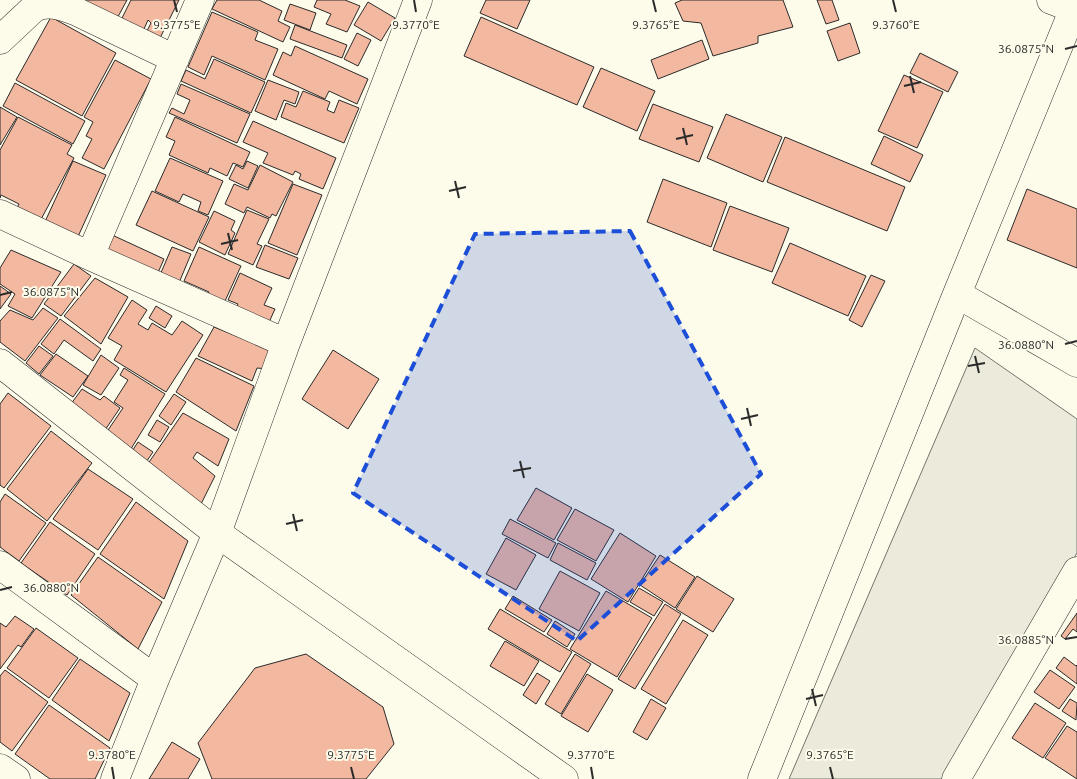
<svg xmlns="http://www.w3.org/2000/svg" width="1077" height="779" font-family="Ubuntu,sans-serif">
<style>
.green{fill:#ecebdb;stroke:#74746e}
.building{fill:#f2b8a0;stroke:#2b2b2b}
.lines{fill:none;stroke-linecap:round;stroke-linejoin:round}
.minor-casing{stroke:#2b2b2b;stroke-width:29}
.minor{stroke:#fdfbea;stroke-width:28}
.marked{fill:#1d4ed8;fill-opacity:0.2;stroke:#1d4ed8;stroke-width:4;stroke-dasharray:10 6;stroke-linejoin:round}
.ticks{fill:none;stroke:#2b2b2b;stroke-width:2}
.ticks-label{font-size:12px;text-anchor:middle;fill:#2b2b2b;stroke:#fdfbea;stroke-width:4;stroke-linejoin:round;paint-order:stroke}
</style>
<rect width="100%" height="100%" fill="#fdfbea"/>
<path class="green" d="M975,348L1077,419V553L944,779H789Z"/>
<path class="building" d="M80,0H127L113,26Z
M131,0H179L159,40L146,33L151,23L148,20L140,38L117,28Z
M217,0H259L282,11L278,21L290,27L283,42L212,9Z
M317,0H345L360,6L347,32L326,24L331,14L314,7Z
M486,0H530L517,29L480,13Z
M682,0H783L793,27L758,36V43L713,56L701,23L683,21L675,3Z
M817,0H832L839,20L826,24Z
M368,2L395,18L381,41L354,25Z
M290,4L316,13L310,30L284,20Z
M212,12L258,32L255,40L278,49L265,80L212,56L204,75L188,67Z
M51,17L116,53L82,116L16,80Z
M481,17L594,67L577,105L464,56Z
M850,23L860,53L838,61L827,31Z
M295,25L347,45L342,58L290,39Z
M357,33L371,40L358,66L344,59Z
M702,40L709,59L658,79L651,60Z
M295,46L368,79L357,104L329,91L325,99L273,75L283,52L291,56Z
M920,53L958,72L948,92L910,73Z
M214,59L265,82L251,113L181,81L186,70L205,79Z
M115,60L151,79L104,169L82,158L92,139L86,136L93,122L84,117Z
M601,68L655,91L637,131L583,107Z
M904,75L943,92L917,148L878,131Z
M268,80L299,92L295,104L284,100L276,120L255,111Z
M15,83L85,121L73,144L3,106Z
M181,84L250,114L237,143L169,113L172,108L184,114L190,100L177,94Z
M303,91L330,102L327,110L334,113L339,100L359,108L344,143L281,117L286,103L296,107Z
M653,104L713,127L699,162L639,139Z
M0,107L17,117L0,145Z
M726,114L782,137L763,182L707,158Z
M18,117L72,145L67,154L74,158L39,223L16,210L19,204L1,195L0,198V150Z
M175,117L250,152L243,167L233,163L227,176L210,168L208,173L169,155L175,141L166,137Z
M253,121L336,158L323,189L299,179L301,174L295,171L293,175L263,163L268,153L243,142Z
M884,136L923,155L910,182L871,164Z
M785,137L905,187L887,231L767,182Z
M170,158L223,181L208,215L198,211L201,202L183,194L179,202L155,191Z
M73,161L106,175L76,241L43,226Z
M247,161L258,166L248,188L229,179L236,165L243,169Z
M260,165L293,182L276,216L272,214L270,218L247,207L244,213L225,204L234,184L248,190Z
M663,179L727,203L711,247L647,222Z
M293,184L322,195L297,255L268,243Z
M1027,189L1077,209V268L1007,240Z
M152,191L209,217L193,251L136,225Z
M730,206L789,228L772,272L713,250Z
M247,210L269,219L257,244L262,246L253,265L228,254Z
M214,211L235,221L231,230L235,233L225,255L199,242Z
M110,234L164,259L153,284L98,259Z
M790,243L866,276L848,316L772,283Z
M265,245L298,258L289,279L256,267Z
M172,247L191,254L176,290L157,282Z
M199,247L241,266L225,301L203,305L209,292L184,281Z
M11,250L61,272L32,318L8,306L15,294L0,284V268Z
M74,264L91,276L61,316L44,304Z
M240,273L272,288L264,305L275,309L265,331L232,316L238,304L228,300Z
M871,275L885,281L862,327L849,320Z
M95,278L128,297L101,344L64,316Z
M0,286L11,294L0,309Z
M132,300L147,310L138,324L148,330L152,323L172,335L182,321L203,335L166,392L114,360L122,346L108,338Z
M156,306L172,316L165,328L149,318Z
M43,308L58,318L25,361L0,342V321L10,310L33,320Z
M60,319L101,349L93,361L64,340L54,354L41,344Z
M214,327L275,352L268,369L257,368L252,381L198,356Z
M39,346L53,356L39,374L26,363Z
M333,350L379,379L348,429L302,399Z
M56,354L88,376L73,397L40,375Z
M101,355L119,368L101,395L83,385Z
M196,358L254,386L236,431L176,392Z
M124,368L165,394L129,452L104,436L123,408L114,402L128,380L120,375Z
M82,389L100,400L104,396L120,408L103,433L68,408Z
M8,393L51,426L4,488L0,485V404Z
M174,394L186,402L171,425L159,416Z
M183,413L229,439L218,466L197,452L193,458L215,476L199,508L145,468Z
M157,420L169,427L160,442L148,435Z
M51,431L92,463L47,521L7,489Z
M138,442L153,452L142,468L127,459Z
M88,469L133,499L98,550L53,519Z
M536,488L572,508L554,540L517,520Z
M5,494L46,523L19,561L0,547V502Z
M136,502L188,541L164,599L100,554Z
M575,509L614,530L596,561L557,540Z
M510,519L556,543L548,558L502,534Z
M50,522L95,554L67,595L21,563Z
M620,533L656,556L628,602L591,579Z
M506,538L536,555L516,590L486,574Z
M558,543L596,563L587,580L550,560Z
M660,555L695,577L675,608L640,585Z
M98,557L162,602L138,649L71,595Z
M560,571L600,593L579,631L539,609Z
M697,576L734,599L713,632L676,609Z
M639,588L663,602L654,616L630,602Z
M606,591L652,618L617,677L570,649Z
M513,596L552,620L544,632L505,609Z
M665,604L681,614L635,689L618,679Z
M500,609L572,652L560,672L488,629Z
M1077,613V632L1073,629L1065,639L1061,636Z
M15,616L34,629L21,647L18,645L0,669V623L6,627Z
M683,620L708,635L666,704L641,689Z
M555,621L575,634L567,647L547,634Z
M36,628L78,658L49,698L7,668Z
M505,641L539,661L524,686L490,666Z
M306,654L383,707L394,744L366,779H212L198,743L255,668Z
M575,654L591,664L561,714L545,704Z
M1064,657L1076,666L1077,665V684L1056,668Z
M80,659L130,693L109,741L52,700Z
M5,670L48,702L12,751L0,742V676Z
M1050,670L1075,687L1059,709L1034,692Z
M537,673L550,681L536,704L523,695Z
M587,674L613,690L588,732L561,716Z
M651,699L666,708L647,740L633,732Z
M1070,699L1077,703L1076,720L1062,711Z
M1035,703L1066,723L1043,758L1012,738Z
M49,705L110,748L95,779H50L15,754Z
M1067,726L1077,732V779L1045,758Z
M172,742L200,759L188,779H149Z"/>
<g class="lines">
<defs>
<path id="minor" d="M1051,0L1077,10
M0,40L34,8C48,1 61,6 75,11L175,59
M0,214L90,256L286,343
M90,256L200,0
M957,294L1077,363
M0,363L217,533L564,779
M0,565L155,679
M0,768L16,779
M115,779L155,679L217,533L286,343L418,0
M762,779L957,294L1077,1
M956,779L1077,571"/>
</defs>
<use href="#minor" class="minor-casing"/>
<use href="#minor" class="minor"/>
</g>
<path class="marked" d="M630,231L761,474L577,641L353,493L475,234Z"/>
<path class="ticks" d="M174,0L177,12M414,0L416,12M653,0L656,12M893,0L896,12M1065,49L1077,46M910,76L914,93M904,86L921,82M683,128L687,145M676,139L693,135M455,181L459,198M449,191L466,187M228,233L232,250M221,244L238,240M0,295L12,292M1065,344L1077,341M975,356L979,373M968,366L985,363M747,408L751,426M741,419L758,415M520,461L524,478M513,471L531,468M293,514L297,531M286,524L303,520M0,590L12,587M1065,639L1077,637M812,689L816,706M806,699L823,695M112,767L114,779M351,767L354,779M591,767L593,779M830,767L833,779"/>
<g class="ticks-label">
<text x="177" y="29">9.3775°E</text>
<text x="416" y="29">9.3770°E</text>
<text x="656" y="29">9.3765°E</text>
<text x="896" y="29">9.3760°E</text>
<text x="1026" y="53">36.0875°N</text>
<text x="51" y="296">36.0875°N</text>
<text x="1026" y="349">36.0880°N</text>
<text x="51" y="592">36.0880°N</text>
<text x="1026" y="644">36.0885°N</text>
<text x="112" y="759">9.3780°E</text>
<text x="351" y="759">9.3775°E</text>
<text x="591" y="759">9.3770°E</text>
<text x="830" y="759">9.3765°E</text>
</g>
</svg>
